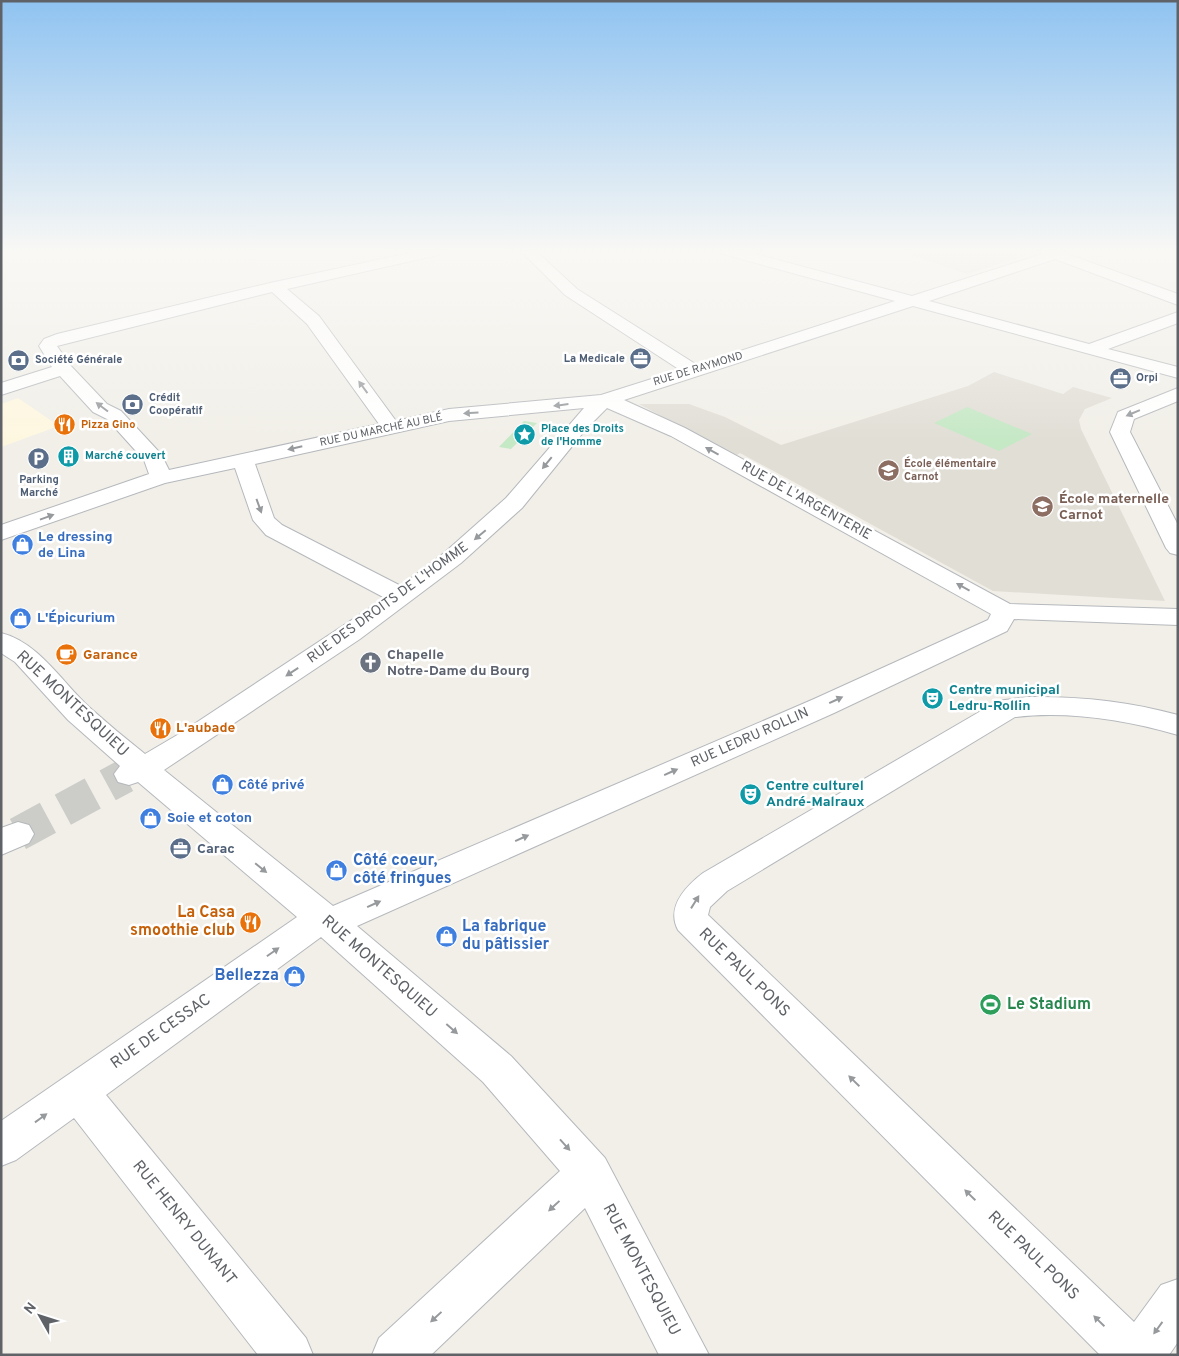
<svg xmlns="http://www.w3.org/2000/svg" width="1179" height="1356" font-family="Overpass,sans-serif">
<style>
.commercial{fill:#fef7e0}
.education{fill:#e1ded6}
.green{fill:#c5e8c5}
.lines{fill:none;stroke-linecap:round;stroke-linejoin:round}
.minor-tunnel{stroke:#ccccc8;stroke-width:34;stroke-dasharray:34 17;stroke-linecap:butt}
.minor-casing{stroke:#b5b8bc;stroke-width:2}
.minor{fill:#fff;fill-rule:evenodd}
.oneway{fill:#979a9d}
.labels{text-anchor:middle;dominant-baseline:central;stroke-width:5;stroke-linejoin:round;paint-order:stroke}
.far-service-label{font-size:11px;font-weight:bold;fill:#4e5e75;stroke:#fff;text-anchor:start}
.far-street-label{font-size:11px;fill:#5f6368;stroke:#fff}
.far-food-label{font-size:11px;font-weight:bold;fill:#c56008;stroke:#fff;text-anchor:start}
.far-culture-label{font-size:11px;font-weight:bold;fill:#0d838f;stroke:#fff;text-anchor:start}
.far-education-label{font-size:11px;font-weight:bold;fill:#785e54;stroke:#fff;text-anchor:start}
.education-label{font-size:14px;font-weight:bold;fill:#785e54;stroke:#fff;text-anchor:start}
.street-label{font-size:14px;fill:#5f6368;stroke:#fff}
.shop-label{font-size:14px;font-weight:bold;fill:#366cbe;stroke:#fff;text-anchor:start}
.food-label{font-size:14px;font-weight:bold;fill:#c56008;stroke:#fff;text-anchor:start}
.worship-label{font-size:14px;font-weight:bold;fill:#5b616d;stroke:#fff;text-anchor:start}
.culture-label{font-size:14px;font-weight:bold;fill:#0d838f;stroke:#fff;text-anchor:start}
.service-label{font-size:14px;font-weight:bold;fill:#4e5e75;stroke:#fff;text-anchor:start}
.near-street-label{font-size:16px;fill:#5f6368;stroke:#fff}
.near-shop-label{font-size:16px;font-weight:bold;fill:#366cbe;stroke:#fff;text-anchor:start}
.near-food-label{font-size:16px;font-weight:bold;fill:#c56008;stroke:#fff;text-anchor:end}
.near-leisure-label{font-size:16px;font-weight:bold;fill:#27864d;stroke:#fff;text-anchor:start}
</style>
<rect width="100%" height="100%" fill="#f1efe8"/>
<path class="commercial" d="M18,398L59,426L1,447V404Z"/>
<path class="education" d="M899,251H1031L1035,253L967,274Z
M994,372L1063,394L1073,387L1112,398L1085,409L1079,420L1081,429L1165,601L993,591L792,481L740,453L735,456L639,404H689L725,417L781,445L968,386Z"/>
<path class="green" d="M967,407L1032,434L999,451L934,423Z
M524,421L537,423L511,449L499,447Z"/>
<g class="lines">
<path class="minor-tunnel" d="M18,834L125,776"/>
<defs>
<path id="minor" d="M419,251H445L438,255L287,289L319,316L396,421L449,409L601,395L680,370L565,295L521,251H536L577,289L697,365L895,301L723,254L721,251H744L912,296L1042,254L1039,251H1059L1178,294V305L1055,259L929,301L1089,344L1178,312V323L1108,349L1178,367V378L913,306L624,400L685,428L1010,604L1178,609V625L1014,619L1007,631L834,713L357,926L511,1056L605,1158L709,1355H659L585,1208L431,1355H372L379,1338L560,1171L483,1082L321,937L106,1095L306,1338L313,1355H258L74,1118L16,1160L1,1166V1121L297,917L138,782L129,785L118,782L114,774L120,766L68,720L15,662L1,653V633C38,642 62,682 89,707C107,723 126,739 145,754L179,734L385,598L266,535L253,520L235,468L165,483L1,540V525L149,474L144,460L107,419L93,412L60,376L1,395V383L52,367L39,346L44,339L57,334L270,283ZM272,292L307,324L379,424L169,470L161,454L121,411L107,404L70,365L57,346ZM584,408L506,498L444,553L401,586L282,525L274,518L255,464L449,421ZM607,408L671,436L991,614L988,620L814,699L333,906L164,770L360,639L461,563L522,508L586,429Z
M1178,388V401L1134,419L1130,432L1178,525V555L1170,553L1166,548L1110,432L1118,412Z
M1026,697C1077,696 1128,701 1178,715V735C1126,720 1069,711 1015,717L727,891L710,907L708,915L1134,1322L1161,1285L1178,1279V1342L1169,1355H1100L678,930C666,907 685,887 703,873L998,701Z
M18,822L29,825L34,834L29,843L1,855V828Z"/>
</defs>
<use href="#minor" class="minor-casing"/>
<use href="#minor" class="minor"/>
</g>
<defs><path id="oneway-solid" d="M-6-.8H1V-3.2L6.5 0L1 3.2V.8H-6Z" transform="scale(1.25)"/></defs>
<g class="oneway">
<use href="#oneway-solid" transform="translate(363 387) rotate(-126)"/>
<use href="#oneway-solid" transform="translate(561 405) rotate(173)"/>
<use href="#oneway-solid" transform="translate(102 407) rotate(-143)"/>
<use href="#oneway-solid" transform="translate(471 413) rotate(176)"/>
<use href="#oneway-solid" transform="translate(1133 413) rotate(157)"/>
<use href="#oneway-solid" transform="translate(295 448) rotate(167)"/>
<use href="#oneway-solid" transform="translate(712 451) rotate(-151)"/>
<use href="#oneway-solid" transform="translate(547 463) rotate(129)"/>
<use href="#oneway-solid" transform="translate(259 506) rotate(70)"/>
<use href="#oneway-solid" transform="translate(47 517) rotate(-20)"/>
<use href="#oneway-solid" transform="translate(480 535) rotate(140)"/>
<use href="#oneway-solid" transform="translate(963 587) rotate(-151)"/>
<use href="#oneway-solid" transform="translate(292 672) rotate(147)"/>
<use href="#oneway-solid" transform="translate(836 700) rotate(-25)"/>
<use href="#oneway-solid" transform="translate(671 772) rotate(-24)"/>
<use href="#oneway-solid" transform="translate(522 838) rotate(-24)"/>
<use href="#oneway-solid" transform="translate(261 868) rotate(39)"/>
<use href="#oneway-solid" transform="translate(695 902) rotate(-58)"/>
<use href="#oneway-solid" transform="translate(374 904) rotate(-24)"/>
<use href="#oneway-solid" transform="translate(273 952) rotate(-35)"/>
<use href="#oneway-solid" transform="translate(452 1029) rotate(41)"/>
<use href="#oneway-solid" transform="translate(854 1081) rotate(-136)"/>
<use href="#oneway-solid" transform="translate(41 1118) rotate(-36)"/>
<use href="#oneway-solid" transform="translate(565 1145) rotate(48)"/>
<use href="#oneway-solid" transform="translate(970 1195) rotate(-136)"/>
<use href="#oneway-solid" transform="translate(554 1206) rotate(137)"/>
<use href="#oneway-solid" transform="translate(436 1317) rotate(137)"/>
<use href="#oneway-solid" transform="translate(1099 1321) rotate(-136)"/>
<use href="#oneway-solid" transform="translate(1158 1328) rotate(126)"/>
</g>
<linearGradient id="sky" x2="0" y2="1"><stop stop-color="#8fc3f1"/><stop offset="0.57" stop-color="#f9f8f5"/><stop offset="1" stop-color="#f9f8f5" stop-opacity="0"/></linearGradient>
<rect width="1179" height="441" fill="url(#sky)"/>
<defs>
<symbol id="office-disc" viewBox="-11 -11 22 22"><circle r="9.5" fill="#5c6f8a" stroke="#fff"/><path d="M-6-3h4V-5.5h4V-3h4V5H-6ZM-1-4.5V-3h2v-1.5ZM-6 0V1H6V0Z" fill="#fff"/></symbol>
<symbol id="bank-disc" viewBox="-11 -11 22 22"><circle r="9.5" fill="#5c6f8a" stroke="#fff"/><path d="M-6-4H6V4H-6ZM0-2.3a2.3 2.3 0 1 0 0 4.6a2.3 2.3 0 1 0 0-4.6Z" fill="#fff"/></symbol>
<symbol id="restaurant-disc" viewBox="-11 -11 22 22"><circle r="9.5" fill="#e8710a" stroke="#fff"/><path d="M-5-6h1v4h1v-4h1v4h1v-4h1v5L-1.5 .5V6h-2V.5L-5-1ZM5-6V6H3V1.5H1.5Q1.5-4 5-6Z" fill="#fff"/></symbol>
<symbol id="sight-disc" viewBox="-11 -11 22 22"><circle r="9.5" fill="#0f9aa8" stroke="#fff"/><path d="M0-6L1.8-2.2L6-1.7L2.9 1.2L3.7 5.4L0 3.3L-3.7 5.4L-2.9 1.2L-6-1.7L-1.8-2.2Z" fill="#fff"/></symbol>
<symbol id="building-disc" viewBox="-11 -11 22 22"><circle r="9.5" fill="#0f9aa8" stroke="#fff"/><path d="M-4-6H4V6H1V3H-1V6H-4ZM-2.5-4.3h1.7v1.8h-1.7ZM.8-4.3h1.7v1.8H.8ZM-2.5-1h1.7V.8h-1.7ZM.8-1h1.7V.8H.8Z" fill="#fff"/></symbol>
<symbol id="parking-disc" viewBox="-11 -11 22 22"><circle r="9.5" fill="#5c6f8a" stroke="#fff"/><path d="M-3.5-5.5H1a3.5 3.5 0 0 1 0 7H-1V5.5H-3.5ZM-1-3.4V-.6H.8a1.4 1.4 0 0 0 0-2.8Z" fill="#fff"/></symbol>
<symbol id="school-disc" viewBox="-11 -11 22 22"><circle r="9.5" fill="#8d6e63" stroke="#fff"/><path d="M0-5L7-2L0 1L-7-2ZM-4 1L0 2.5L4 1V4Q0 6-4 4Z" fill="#fff"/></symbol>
<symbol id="shop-disc" viewBox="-11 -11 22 22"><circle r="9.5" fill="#3f7fe0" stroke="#fff"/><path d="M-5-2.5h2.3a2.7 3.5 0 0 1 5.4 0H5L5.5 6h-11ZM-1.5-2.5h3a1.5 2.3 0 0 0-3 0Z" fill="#fff"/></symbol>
<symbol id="cafe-disc" viewBox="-11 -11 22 22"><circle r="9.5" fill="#e8710a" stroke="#fff"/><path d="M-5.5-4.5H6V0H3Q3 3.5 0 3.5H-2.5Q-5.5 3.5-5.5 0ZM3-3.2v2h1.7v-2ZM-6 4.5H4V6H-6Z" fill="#fff"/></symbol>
<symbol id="church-disc" viewBox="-11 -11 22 22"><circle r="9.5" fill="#6b7280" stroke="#fff"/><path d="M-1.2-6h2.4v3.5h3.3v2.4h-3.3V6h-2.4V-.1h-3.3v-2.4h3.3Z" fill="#fff"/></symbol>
<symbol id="theatre-disc" viewBox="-11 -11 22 22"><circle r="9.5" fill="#0f9aa8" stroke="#fff"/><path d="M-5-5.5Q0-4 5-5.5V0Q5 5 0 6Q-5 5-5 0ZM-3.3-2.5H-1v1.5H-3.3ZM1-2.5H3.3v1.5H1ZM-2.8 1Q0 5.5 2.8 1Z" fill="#fff"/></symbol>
<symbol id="stadium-disc" viewBox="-11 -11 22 22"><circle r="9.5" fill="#2e9e5b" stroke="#fff"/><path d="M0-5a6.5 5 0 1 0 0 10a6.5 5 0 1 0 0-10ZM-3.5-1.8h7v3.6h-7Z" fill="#fff"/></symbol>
</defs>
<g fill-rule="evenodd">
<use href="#office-disc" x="628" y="346" width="25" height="25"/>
<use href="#bank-disc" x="6" y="348" width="25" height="25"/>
<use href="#office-disc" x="1108" y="366" width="25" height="25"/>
<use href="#bank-disc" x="120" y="392" width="25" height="25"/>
<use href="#restaurant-disc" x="52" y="412" width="25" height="25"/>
<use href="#sight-disc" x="512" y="422" width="25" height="25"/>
<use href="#building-disc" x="56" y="444" width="25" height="25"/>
<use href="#parking-disc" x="26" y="446" width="25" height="25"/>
<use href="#school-disc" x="876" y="458" width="25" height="25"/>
<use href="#school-disc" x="1030" y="494" width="25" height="25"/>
<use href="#shop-disc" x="10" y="532" width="25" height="25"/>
<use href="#shop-disc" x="8" y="606" width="25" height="25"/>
<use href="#cafe-disc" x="54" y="642" width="25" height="25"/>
<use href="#church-disc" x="358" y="650" width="25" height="25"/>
<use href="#theatre-disc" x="920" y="686" width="25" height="25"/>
<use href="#restaurant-disc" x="148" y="716" width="25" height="25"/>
<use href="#shop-disc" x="210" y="772" width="25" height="25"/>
<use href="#theatre-disc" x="738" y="782" width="25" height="25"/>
<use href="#shop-disc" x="138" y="806" width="25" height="25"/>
<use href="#office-disc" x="168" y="836" width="25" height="25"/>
<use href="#shop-disc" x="324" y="858" width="25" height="25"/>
<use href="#restaurant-disc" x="238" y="910" width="25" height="25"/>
<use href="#shop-disc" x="434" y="924" width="25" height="25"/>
<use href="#shop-disc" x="282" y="964" width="25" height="25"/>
<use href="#stadium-disc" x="978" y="992" width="25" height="25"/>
</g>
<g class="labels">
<g class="far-service-label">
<text x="625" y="359" text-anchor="end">La Medicale</text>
<text x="35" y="360">Société Générale</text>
<text x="1136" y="378">Orpi</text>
<text x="149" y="398">Crédit<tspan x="149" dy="13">Coopératif</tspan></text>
<text x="39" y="480" text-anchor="middle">Parking<tspan x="39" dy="13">Marché</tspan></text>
</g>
<g class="far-street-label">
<text transform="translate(698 369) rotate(-17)">RUE DE RAYMOND</text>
<text transform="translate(381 430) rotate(-12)">RUE DU MARCHÉ AU BLÉ</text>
</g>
<g class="far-food-label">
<text x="81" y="425">Pizza Gino</text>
</g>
<g class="far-culture-label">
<text x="541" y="429">Place des Droits<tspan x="541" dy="13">de l'Homme</tspan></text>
<text x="85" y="456">Marché couvert</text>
</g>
<g class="far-education-label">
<text x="904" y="464">École élémentaire<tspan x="904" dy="13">Carnot</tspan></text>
</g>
<g class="education-label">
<text x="1059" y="499">École maternelle<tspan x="1059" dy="16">Carnot</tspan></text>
</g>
<g class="street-label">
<text transform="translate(806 501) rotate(29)">RUE DE L'ARGENTERIE</text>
<text transform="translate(388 603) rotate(-36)">RUE DES DROITS DE L'HOMME</text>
<text transform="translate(750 738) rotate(-24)">RUE LEDRU ROLLIN</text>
</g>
<g class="shop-label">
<text x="38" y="537">Le dressing<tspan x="38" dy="16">de Lina</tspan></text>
<text x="37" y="618">L'Épicurium</text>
<text x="238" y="785">Côté privé</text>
<text x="167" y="818">Soie et coton</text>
</g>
<g class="food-label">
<text x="83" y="655">Garance</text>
<text x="176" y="728">L'aubade</text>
</g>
<g class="worship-label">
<text x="387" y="655">Chapelle<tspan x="387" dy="16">Notre-Dame du Bourg</tspan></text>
</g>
<g class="culture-label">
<text x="949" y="690">Centre municipal<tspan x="949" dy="16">Ledru-Rollin</tspan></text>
<text x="766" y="786">Centre culturel<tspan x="766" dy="16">André-Malraux</tspan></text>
</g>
<g class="service-label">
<text x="197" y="849">Carac</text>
</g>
<g class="near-street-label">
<text transform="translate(72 704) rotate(43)">RUE MONTESQUIEU</text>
<text transform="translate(379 967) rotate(41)">RUE MONTESQUIEU</text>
<text transform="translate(744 973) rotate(44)">RUE PAUL PONS</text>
<text transform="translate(161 1032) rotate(-35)">RUE DE CESSAC</text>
<text transform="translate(184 1223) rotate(51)">RUE HENRY DUNANT</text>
<text transform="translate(1033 1256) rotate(44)">RUE PAUL PONS</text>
<text transform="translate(641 1270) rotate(62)">RUE MONTESQUIEU</text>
</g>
<g class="near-shop-label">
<text x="353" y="861">Côté coeur,<tspan x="353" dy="18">côté fringues</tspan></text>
<text x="462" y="927">La fabrique<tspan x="462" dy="18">du pâtissier</tspan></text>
<text x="279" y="976" text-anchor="end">Bellezza</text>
</g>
<g class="near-food-label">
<text x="235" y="913">La Casa<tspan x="235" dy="18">smoothie club</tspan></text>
</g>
<g class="near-leisure-label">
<text x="1007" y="1005">Le Stadium</text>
</g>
</g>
<rect width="1179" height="1356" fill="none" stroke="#5f6368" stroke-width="5"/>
<g transform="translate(40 1316) rotate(309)" stroke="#ffffff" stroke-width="4" paint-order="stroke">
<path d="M0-4L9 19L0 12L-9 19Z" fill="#5f6368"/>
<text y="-8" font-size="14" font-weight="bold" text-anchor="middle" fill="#5f6368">N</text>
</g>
</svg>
